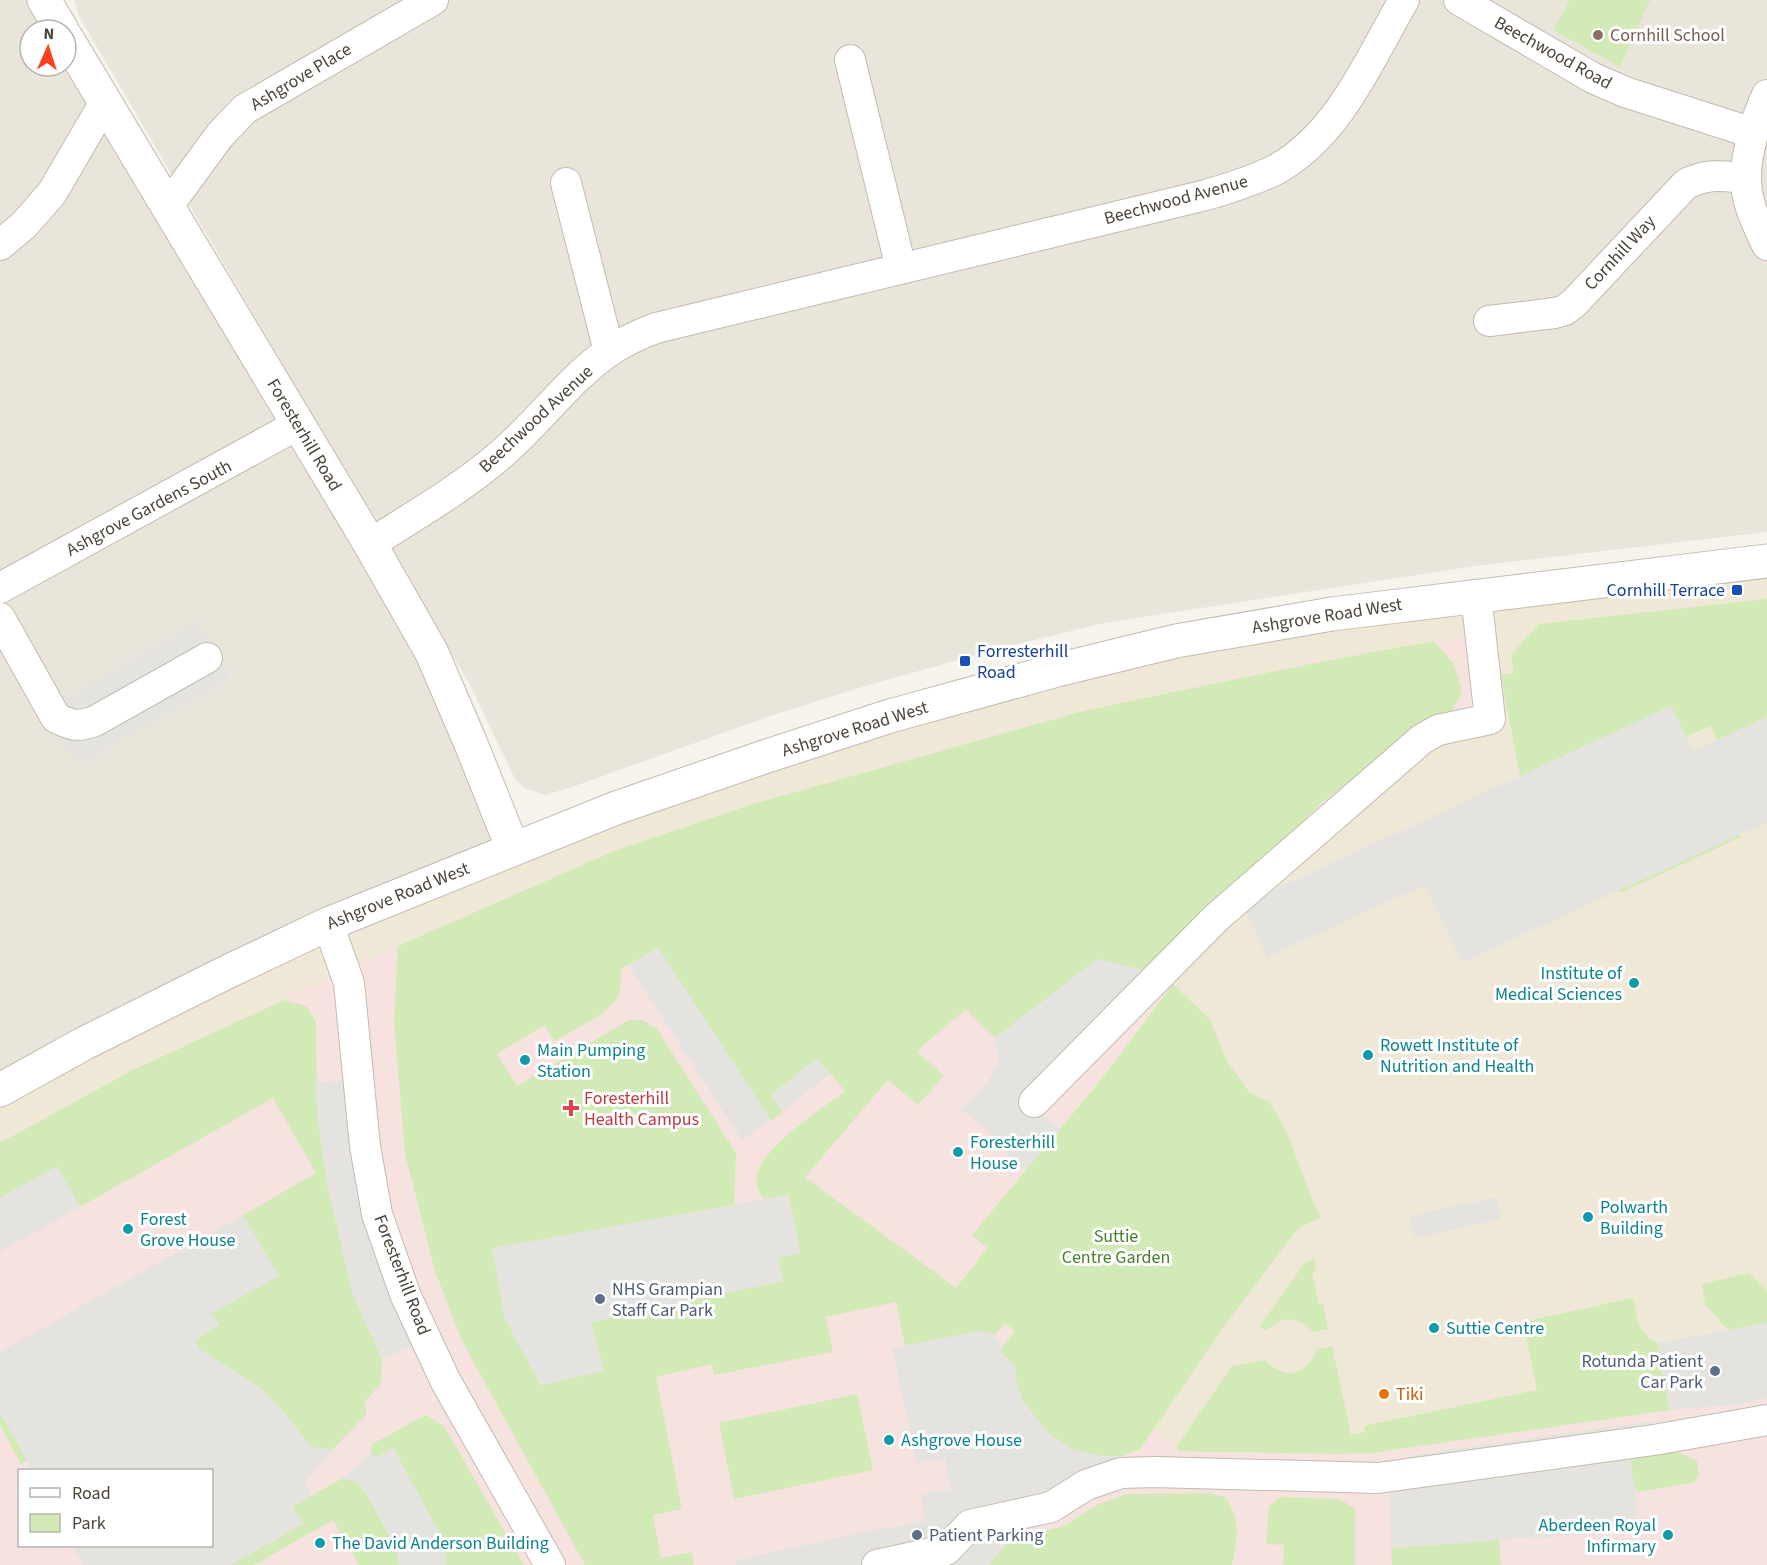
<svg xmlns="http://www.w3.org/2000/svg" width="1767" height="1565" font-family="'Source Sans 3',sans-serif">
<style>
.residential{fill:#eae5da}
.education{fill:#efe8d6;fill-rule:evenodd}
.medical{fill:#f6e3e0;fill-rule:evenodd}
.green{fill:#d2eab5;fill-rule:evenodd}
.parking{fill:#e5e3e0}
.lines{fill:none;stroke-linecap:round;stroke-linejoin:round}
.minor-casing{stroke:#c2bbae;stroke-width:32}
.tertiary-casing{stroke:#c2bbae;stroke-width:35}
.minor{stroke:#fff;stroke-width:30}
.tertiary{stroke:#fff;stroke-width:33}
.education-dot{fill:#8d6e63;stroke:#fff;stroke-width:2}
.transit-dot{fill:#1a4fb4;stroke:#fff;stroke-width:2}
.culture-dot{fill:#0f9aa8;stroke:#fff;stroke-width:2}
.health-dot{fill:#e0444e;stroke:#fff;stroke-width:2}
.service-dot{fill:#5c6f8a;stroke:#fff;stroke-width:2}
.food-dot{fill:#e8710a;stroke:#fff;stroke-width:2}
.labels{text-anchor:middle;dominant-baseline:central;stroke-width:6;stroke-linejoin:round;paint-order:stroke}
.education-label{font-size:18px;fill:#785e54;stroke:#fff;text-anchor:start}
.street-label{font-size:18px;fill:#4b4439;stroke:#fff}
.transit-label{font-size:18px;fill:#164399;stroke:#fff;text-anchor:end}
.culture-label{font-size:18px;fill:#0d838f;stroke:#fff;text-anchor:start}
.health-label{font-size:18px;fill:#be3a42;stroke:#fff;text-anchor:start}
.park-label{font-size:18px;fill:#4a7f2a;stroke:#fff}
.service-label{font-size:18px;fill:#4e5e75;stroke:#fff;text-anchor:start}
.food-label{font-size:18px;fill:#c56008;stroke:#fff;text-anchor:start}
</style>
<rect width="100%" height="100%" fill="#f6f3ec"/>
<path class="residential" d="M0,0H44L62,30H30V66H66L370,544L513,849L0,1090Z
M74,0H1767V532L1475,566L1104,623L990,651L862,687L770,716L572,787L545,795L525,788L515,779L470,685L79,16Z"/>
<path class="education" d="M1767,561V1565H0V1090L552,829L1149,647ZM20,1470H212V1546H20Z"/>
<path class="medical" d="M1480,633L1490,719L1425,748L1207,938L1100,1081L972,1235L987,1247L956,1288L1177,1446L1179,1451L1338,1454L1370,1453L1669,1410L1658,1343L1767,1323V1565H0V1143L131,1071L398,946L612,852L753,804L1083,711L1310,664ZM20,1470H212V1546H20Z"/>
<path class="green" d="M1570,0H1650L1620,67L1553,30Z
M1767,599V717L1717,740L1711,726L1685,737L1670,706L1517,787L1520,776L1501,675L1514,673L1511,655L1539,624Z
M1434,641L1454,664L1462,692L1450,714L1426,720L1319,805L1149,971L1097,960L995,1038L966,1009L917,1051L944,1076L918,1105L888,1080L805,1177L956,1288L987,1248L972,1235L1100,1081L1173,984L1210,1020L1228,1063L1249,1092L1269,1102L1285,1128L1312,1199L1321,1217L1299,1227L1227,1322L1140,1449L1123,1456H1102L1076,1451L1060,1441L1048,1433L1039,1423L1022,1399L1017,1386L1014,1364L1001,1353L1002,1347L1015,1331L1005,1323L995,1335L980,1331L905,1346L896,1302L826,1317L833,1352L714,1375L712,1364L656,1377L682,1509L653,1515L661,1558L692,1552L694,1565H585L462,1341L435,1271L405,1154L394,1021L398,946L612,852L753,804L1083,711L1310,664ZM658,948L771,1121L783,1111L771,1096L817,1059L845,1091C822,1109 760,1148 757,1177C756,1186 759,1192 763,1199L789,1195L800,1253L778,1258L783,1281L591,1322L604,1371L540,1385L492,1249L734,1205L736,1153L657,1029L643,1020H629L517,1086L497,1054L545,1025L554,1041C572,1031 607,1015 617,998C622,990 621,979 620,970Z
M1740,834L1741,837L1620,893L1618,890L1611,894L1620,868L1629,886Z
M284,1000L306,1006L316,1021L317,1111L327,1184L353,1294L382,1359L381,1384L364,1402L367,1414L332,1450L311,1447L281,1409L199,1349L195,1340L220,1324L210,1314L278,1276L243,1215L316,1173L273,1098L80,1207L57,1167L0,1198V1143L131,1071Z
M1314,1258L1316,1271L1312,1273L1319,1304L1323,1303L1328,1329L1313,1332C1299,1317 1281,1314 1267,1331L1260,1326L1303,1265Z
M1749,1273L1767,1290V1323L1728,1330L1705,1304L1702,1284Z
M1633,1298C1638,1320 1636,1333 1658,1343L1670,1410L1370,1453L1338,1454L1179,1451L1177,1446L1232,1366L1265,1360C1285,1382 1307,1375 1317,1349L1332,1346L1351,1435L1365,1432L1364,1426L1537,1390L1523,1322Z
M857,1394L873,1470L734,1499L719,1423Z
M0,1397L33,1457L21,1464L0,1425Z
M426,1415L444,1426L524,1565H446V1553L393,1448L375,1458L371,1452L372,1444Z
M1671,1450L1697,1460L1699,1477L1692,1483L1637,1492L1634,1486L1629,1456Z
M341,1479C350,1479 357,1481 362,1488C372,1500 400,1551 399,1565H359L333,1520L254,1565H230L303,1524L293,1506Z
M1209,1493L1225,1497C1242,1522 1237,1537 1232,1565H989L1002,1548L1013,1539L1064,1526L1097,1505L1126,1494Z
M1281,1497L1340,1499L1355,1509V1565H1283L1284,1545L1266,1544L1269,1506Z
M1499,1540L1501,1565H1392L1391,1548Z"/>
<path class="parking" d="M198,622L230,678L76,766L44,711Z
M1671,706L1693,751L1767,717V822L1462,963L1425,885L1267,957L1243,904Z
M658,948L771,1121L742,1140L629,966Z
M1097,959L1149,971L1041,1108L1043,1115L1060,1129L1025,1170L1006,1154L1009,1149L962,1110L985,1085L999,1064L995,1038Z
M817,1058L829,1074L783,1111L771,1095Z
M350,1080L415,1345L382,1359L353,1294L327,1184L317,1111L316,1082Z
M57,1166L80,1207L0,1252V1198Z
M789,1195L800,1253L778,1258L783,1281L591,1322L604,1371L540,1385L504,1316L492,1248Z
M1497,1197L1502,1219L1414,1238L1409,1216Z
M243,1215L279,1276L211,1314L220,1324L195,1340L199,1349L261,1388L281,1409L311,1447L332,1450L305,1483L312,1494L293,1506L303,1524L230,1565H83L72,1546H212V1470H32L0,1413V1352Z
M1767,1323V1398L1735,1405L1670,1410L1658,1343Z
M980,1331L995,1335L1002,1347L1001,1353L1003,1357L1014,1364L1017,1386L1022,1399L1048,1433L1076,1451L1102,1456H1123L970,1525L1002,1548L989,1565H737L736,1560L886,1527V1529L926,1521L920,1495L951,1489L945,1458L917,1464L892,1348Z
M1652,1421L1654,1440L1628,1444L1639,1527L1605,1531L1601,1526L1585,1528L1582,1534L1537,1539L1536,1537L1391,1548L1389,1478L1410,1474L1407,1456Z
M393,1448L437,1528L446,1553V1565H399L396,1548L362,1487L352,1480L341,1479L362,1463L371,1452L375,1458Z"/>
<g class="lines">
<defs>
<path id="minor" d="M1459,0L1593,78L1625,92L1753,133
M850,60L901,268
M1767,95C1757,116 1745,156 1746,179C1746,203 1757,224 1767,245
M566,183L609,351
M168,206L220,135L245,109L433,0
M0,245L24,225L52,193L105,102
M1489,321L1555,313L1565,310L1575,302L1686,184C1708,173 1722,176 1745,178
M370,544C414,516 459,490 498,457C538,424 568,379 611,350C625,341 640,334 656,328L1206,195C1230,188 1253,181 1275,170C1339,135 1369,60 1404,0
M0,588L297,425
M0,618L56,718C73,726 78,727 95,721L207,658
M328,924L349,983L365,1146L377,1214L405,1294L445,1380L550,1565
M1034,1102L1216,918L1422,739L1438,730L1490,719L1476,595
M877,1565L946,1550L970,1525L1051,1507L1086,1485L1121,1473L1154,1472L1378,1478L1654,1440L1767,1420"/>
<path id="tertiary" d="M44,0L62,30
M66,37L370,544L432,653L471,744L513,849
M0,1090L83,1044L227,972L328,924L616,808L761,758L890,716L1057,670L1176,641L1332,614L1767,561"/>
</defs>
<use href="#minor" class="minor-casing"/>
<use href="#tertiary" class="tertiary-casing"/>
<use href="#minor" class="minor"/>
<use href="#tertiary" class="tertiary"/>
</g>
<circle class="education-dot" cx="1598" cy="35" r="6"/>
<g class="transit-dot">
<rect x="1731" y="584" width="12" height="12" rx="3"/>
<rect x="959" y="655" width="12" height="12" rx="3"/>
</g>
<g class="culture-dot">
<circle cx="1634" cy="983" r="6"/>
<circle cx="1368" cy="1055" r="6"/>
<circle cx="525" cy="1060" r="6"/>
<circle cx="958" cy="1152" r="6"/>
<circle cx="1588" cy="1217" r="6"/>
<circle cx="128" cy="1229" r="6"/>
<circle cx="1434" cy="1328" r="6"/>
<circle cx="889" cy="1440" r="6"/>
<circle cx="1668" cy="1535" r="6"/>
<circle cx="320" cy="1543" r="6"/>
</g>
<path class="health-dot" d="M568 1099h6v6h6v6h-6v6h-6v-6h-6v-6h6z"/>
<g class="service-dot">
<circle cx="600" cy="1299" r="6"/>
<circle cx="1715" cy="1371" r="6"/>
<circle cx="917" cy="1535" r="6"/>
</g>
<circle class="food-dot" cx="1384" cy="1394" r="6"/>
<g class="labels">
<g class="education-label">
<text x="1610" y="35">Cornhill School</text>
</g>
<g class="street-label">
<text transform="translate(1553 53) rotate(29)">Beechwood Road</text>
<text transform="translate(301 77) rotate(-31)">Ashgrove Place</text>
<text transform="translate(1176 200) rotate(-15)">Beechwood Avenue</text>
<text transform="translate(1620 253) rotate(-47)">Cornhill Way</text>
<text transform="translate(536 419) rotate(-43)">Beechwood Avenue</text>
<text transform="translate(304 435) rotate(59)">Foresterhill Road</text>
<text transform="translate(149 508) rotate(-28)">Ashgrove Gardens South</text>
<text transform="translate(1327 616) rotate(-9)">Ashgrove Road West</text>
<text transform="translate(855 729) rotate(-17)">Ashgrove Road West</text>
<text transform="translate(398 896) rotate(-22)">Ashgrove Road West</text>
<text transform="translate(402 1275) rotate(69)">Foresterhill Road</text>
</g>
<g class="transit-label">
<text x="1725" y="590">Cornhill Terrace</text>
<text x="977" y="651" text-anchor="start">Forresterhill<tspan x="977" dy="21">Road</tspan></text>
</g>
<g class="culture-label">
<text x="1622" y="973" text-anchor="end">Institute of<tspan x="1622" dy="21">Medical Sciences</tspan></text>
<text x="1380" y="1045">Rowett Institute of<tspan x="1380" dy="21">Nutrition and Health</tspan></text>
<text x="537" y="1050">Main Pumping<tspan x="537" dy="21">Station</tspan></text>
<text x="970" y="1142">Foresterhill<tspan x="970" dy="21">House</tspan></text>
<text x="1600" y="1207">Polwarth<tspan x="1600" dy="21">Building</tspan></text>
<text x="140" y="1219">Forest<tspan x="140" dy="21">Grove House</tspan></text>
<text x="1446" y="1328">Suttie Centre</text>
<text x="901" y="1440">Ashgrove House</text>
<text x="1656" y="1525" text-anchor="end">Aberdeen Royal<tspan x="1656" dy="21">Infirmary</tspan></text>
<text x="332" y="1543">The David Anderson Building</text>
</g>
<g class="health-label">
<text x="584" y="1098">Foresterhill<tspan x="584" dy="21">Health Campus</tspan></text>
</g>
<g class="park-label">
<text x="1116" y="1236">Suttie<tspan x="1116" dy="21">Centre Garden</tspan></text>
</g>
<g class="service-label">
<text x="612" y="1289">NHS Grampian<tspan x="612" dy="21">Staff Car Park</tspan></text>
<text x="1703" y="1361" text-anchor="end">Rotunda Patient<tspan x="1703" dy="21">Car Park</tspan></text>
<text x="929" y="1535">Patient Parking</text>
</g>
<g class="food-label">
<text x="1396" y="1394">Tiki</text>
</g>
</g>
<rect x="18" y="1469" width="195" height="78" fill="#ffffff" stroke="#b7b4b0" stroke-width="1.5"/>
<rect x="30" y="1488" width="30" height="9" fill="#ffffff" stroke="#b7b4b0" stroke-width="1.5"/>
<text x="72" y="1499" font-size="18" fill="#4b4439">Road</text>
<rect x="30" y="1514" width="30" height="18" fill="#d2eab5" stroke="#b7b4b0" stroke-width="1.5"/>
<text x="72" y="1529" font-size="18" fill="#4b4439">Park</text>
<g transform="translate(48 48) rotate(3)"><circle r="28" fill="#ffffff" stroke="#b7b4b0" stroke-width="1.5"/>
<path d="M0-4.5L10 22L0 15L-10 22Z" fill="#fc3f1d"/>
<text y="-9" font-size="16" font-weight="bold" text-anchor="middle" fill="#4b4439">N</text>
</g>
</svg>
